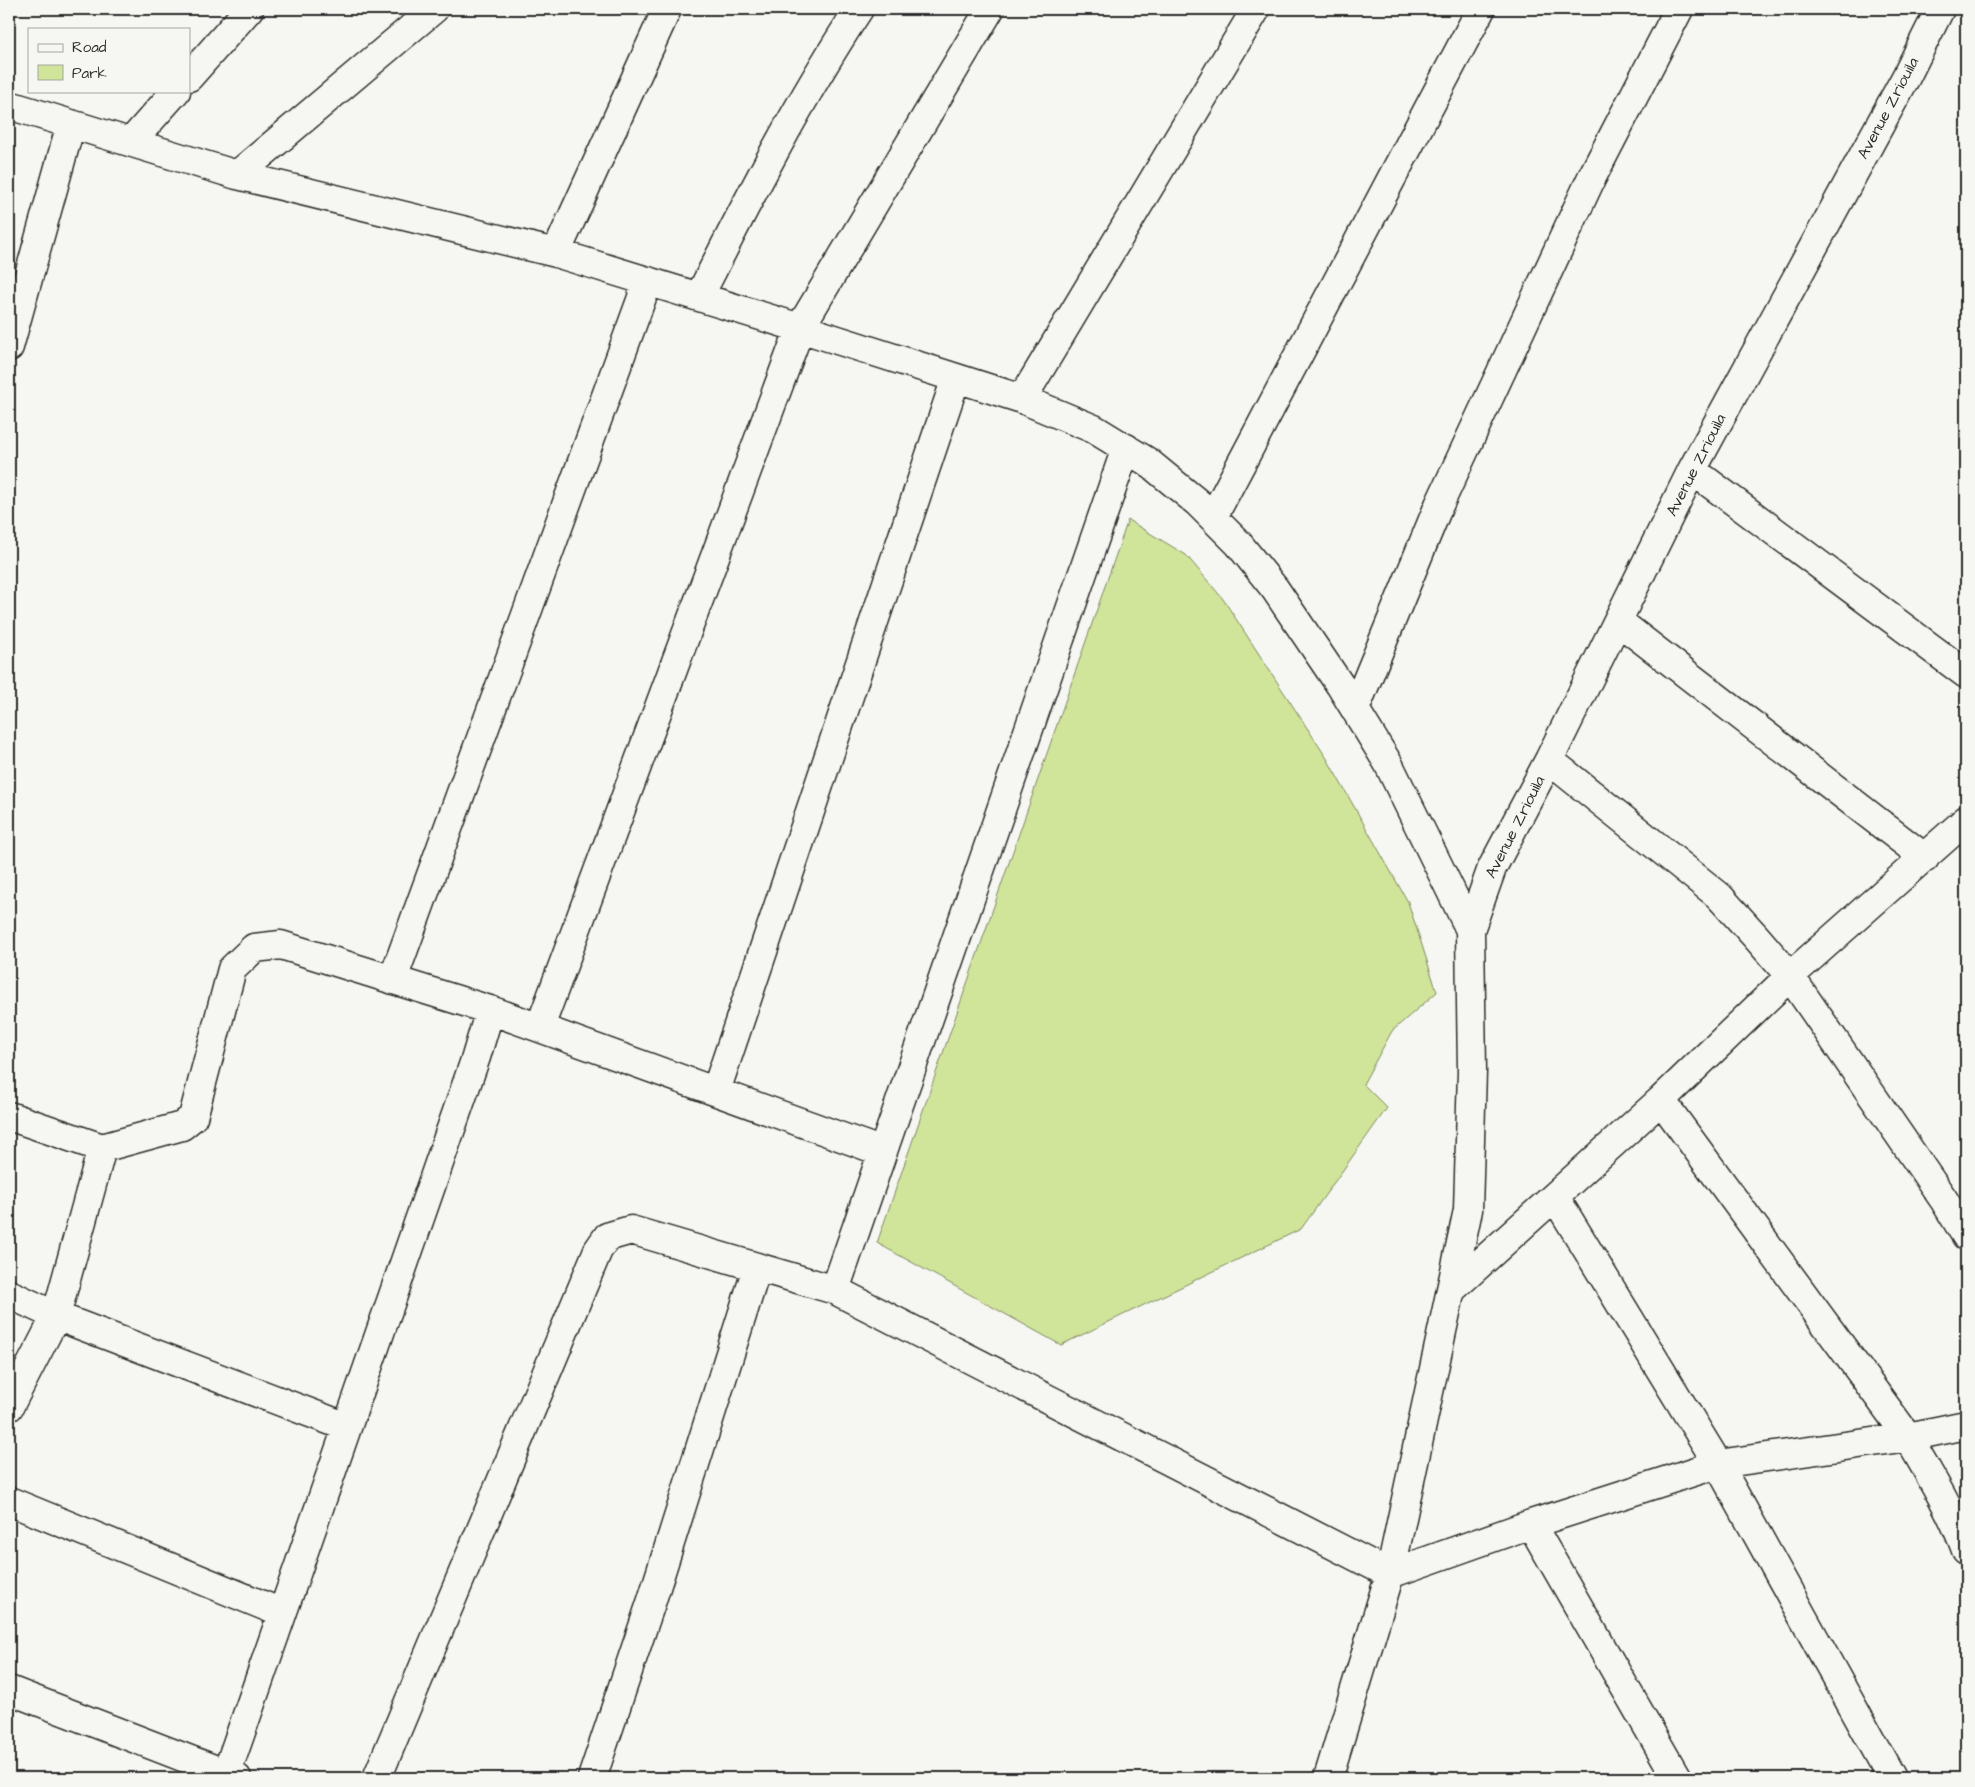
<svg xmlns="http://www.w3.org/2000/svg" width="1975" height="1787" font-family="'Architects Daughter',sans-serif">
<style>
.green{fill:#d0e59a;stroke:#7e8862}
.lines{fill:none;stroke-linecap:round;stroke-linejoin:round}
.minor-casing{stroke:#2b2b2b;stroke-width:31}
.minor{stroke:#f6f6f2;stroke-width:28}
.labels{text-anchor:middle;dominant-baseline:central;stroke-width:4;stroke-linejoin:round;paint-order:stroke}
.street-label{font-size:16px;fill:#2b2b2b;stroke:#f6f6f2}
</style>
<rect width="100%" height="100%" fill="#f6f6f2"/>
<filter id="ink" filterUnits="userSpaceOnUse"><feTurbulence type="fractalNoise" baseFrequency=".02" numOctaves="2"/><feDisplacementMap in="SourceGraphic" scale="10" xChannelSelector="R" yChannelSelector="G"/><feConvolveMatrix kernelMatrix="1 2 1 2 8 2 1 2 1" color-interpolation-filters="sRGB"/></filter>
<g filter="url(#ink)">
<path class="green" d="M1128,520L1186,555L1223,599L1326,757L1408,902L1437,992L1392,1031L1363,1084L1387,1108L1301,1229L1061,1345L877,1243Z"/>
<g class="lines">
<defs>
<path id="minor" d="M189,77L249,9
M9,105L237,175L556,253L800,328L1022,399L1094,429L1148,462L1198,503L1238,543L1275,589L1340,685L1388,763L1470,930L1472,1071L1468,1210L1390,1574L1328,1778
M131,142L176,91
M237,175L434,9
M556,253L667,9
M699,297C748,200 799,100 859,9
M9,347L71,124
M1022,399L1256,9
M1126,448L835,1290L1390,1574L1531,1524L1718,1464L1908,1437L1966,1425
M1692,470L1966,674
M1213,517L1481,9
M1618,621L1925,858
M1355,709L1439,505L1592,177L1679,9
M1549,760L1719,896L1757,938L1790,976L1944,1200L1966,1236
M1470,930L1492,868L1549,760L1692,470L1906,77L1940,9
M393,979L648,281
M540,1027L800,328L990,9
M716,1091L956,378
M1661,1100L1908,1437C1929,1474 1952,1511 1966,1550
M9,1116L102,1148L56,1316L9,1407
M102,1148L182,1126L193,1117L232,969L254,948L281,945L490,1010L883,1152
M1555,1197L1718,1464L1892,1778
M1451,1290L1661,1100L1790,976L1966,820
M9,1294L56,1316L347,1427
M9,1501L282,1613
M1531,1524L1677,1778
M9,1690L237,1778
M225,1778L476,1057L490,1010
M377,1778L598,1250L607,1237L631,1230L835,1290
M592,1778L652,1600L757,1268"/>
</defs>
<use href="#minor" class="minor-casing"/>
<use href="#minor" class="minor"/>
</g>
</g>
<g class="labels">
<g class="street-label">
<text transform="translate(1888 108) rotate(-62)">Avenue Zriouila</text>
<text transform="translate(1696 465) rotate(-63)">Avenue Zriouila</text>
<text transform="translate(1515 827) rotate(-63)">Avenue Zriouila</text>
</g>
</g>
<rect width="1975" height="1787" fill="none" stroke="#f6f6f2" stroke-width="30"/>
<rect x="15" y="15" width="1945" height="1757" fill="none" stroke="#2b2b2b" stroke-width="2" filter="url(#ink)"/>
<rect x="28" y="28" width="162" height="65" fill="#f6f6f2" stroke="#a5a5a2"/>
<rect x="38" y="44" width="25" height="8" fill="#f6f6f2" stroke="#a5a5a2"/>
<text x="72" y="52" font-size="15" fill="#2b2b2b">Road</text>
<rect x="38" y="65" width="25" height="15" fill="#d0e59a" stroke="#a5a5a2"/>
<text x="72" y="78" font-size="15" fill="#2b2b2b">Park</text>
</svg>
